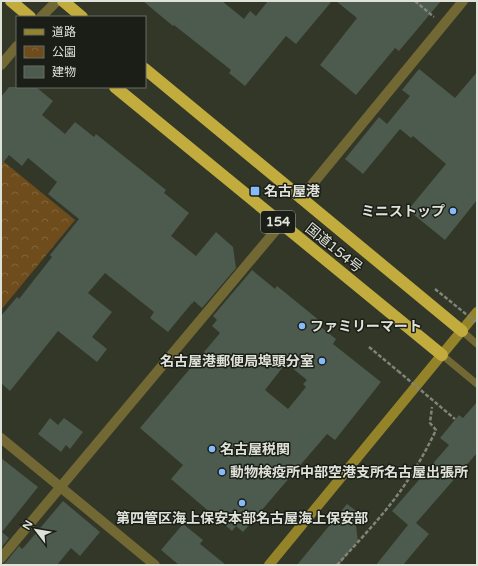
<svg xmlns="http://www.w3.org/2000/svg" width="478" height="566" font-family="'Varela Round','Noto Sans JP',sans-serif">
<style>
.park{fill:url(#park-crowns)}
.building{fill:#4d5b4f;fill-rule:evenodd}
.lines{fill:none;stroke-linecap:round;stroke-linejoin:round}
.path{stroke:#808578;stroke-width:2.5;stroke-dasharray:4 2;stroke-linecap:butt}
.lane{stroke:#726834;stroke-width:7}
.street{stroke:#726834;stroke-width:10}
.secondary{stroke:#948328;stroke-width:10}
.highway{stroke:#c1ac3d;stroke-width:12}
.path-bridge{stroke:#808578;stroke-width:2.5;stroke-dasharray:4 2;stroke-linecap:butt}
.poi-dot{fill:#86bbfb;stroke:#1b1d17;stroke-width:1.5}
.labels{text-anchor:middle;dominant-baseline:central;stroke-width:3;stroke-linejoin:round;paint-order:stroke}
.shield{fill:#1b1d17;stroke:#a4a79e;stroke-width:1}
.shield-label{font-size:13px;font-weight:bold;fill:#dee2d8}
.poi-label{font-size:14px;font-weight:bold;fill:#dee2d8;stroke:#1b1d17;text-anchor:start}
.street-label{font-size:14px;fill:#dee2d8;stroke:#1b1d17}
</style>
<defs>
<pattern id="park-crowns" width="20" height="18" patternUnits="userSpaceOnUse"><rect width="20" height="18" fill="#6e4c1b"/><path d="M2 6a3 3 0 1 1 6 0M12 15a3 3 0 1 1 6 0" fill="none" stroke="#82663b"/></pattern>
</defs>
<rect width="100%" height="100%" fill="#323728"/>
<path class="park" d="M3,161L75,220L1,310V164Z"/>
<path class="building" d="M143,1H222L244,19L250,11L256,16L268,1H332L296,44L286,36L245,86L229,73L231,70L174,25L173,26Z
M336,1H441L399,51L395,48L356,95L320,65L357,18Z
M419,69L455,98L477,72V200L445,240L408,210L446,164L413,136L411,138L400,129L363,174L345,159L379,117L387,124L410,96L402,90Z
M9,87H36L53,101L42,115L65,134L75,122L94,137L96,134L166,190L164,193L189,213L171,236L196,256L216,232L233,247L236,268L202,308L194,301L192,304V303L168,332L150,318L154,312L105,273L88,293L112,312L92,337L107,349L97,362L58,331L10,391L1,383V316L17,297L19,299L52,257L50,255L79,219L48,194L57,182L28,158L22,166L9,155L1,165V97Z
M252,270L275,289L277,286L320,321L317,324L336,339L333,344L381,382L335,440L327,434L243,532L236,526L232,531L171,479L183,465L140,428L220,333L212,326L217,320L213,316ZM286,363L307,380L303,384L306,387L288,409L265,390Z
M477,402V453L416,523L429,534L403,565H376L408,525L392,511L449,445L440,438L459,415L463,418Z
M50,418L58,425L64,418L83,432L70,449L66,445L61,452L38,434Z
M1,458L38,487L2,532L9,538L1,548Z
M63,501L100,532L80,556L71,548L57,565H1L6,562L19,546L22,549L25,546Z
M347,504L359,513L355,518L358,541L339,565H297Z
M183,524L203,540L200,544L226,565H179L161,550Z"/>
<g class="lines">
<path class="path" d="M415,1L434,17
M369,347L398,371
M337,565C356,544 376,523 393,501C410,479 424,455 436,430L430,423L432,407"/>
<path class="lane" d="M462,331L477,344
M442,355L477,384"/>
<path class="street" d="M41,17L57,1
M1,65L17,46
M301,198L463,1
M1,438L155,565
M1,558L281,224"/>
<path class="secondary" d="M269,565L477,312"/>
<path class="highway" d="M11,1L30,17
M63,1L82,17
M145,69L462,331
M115,87L442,355"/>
<path class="path-bridge" d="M435,289L477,323
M398,371L455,419"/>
</g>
<g class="poi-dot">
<rect x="250" y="186" width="10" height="10" rx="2"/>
<circle cx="453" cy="211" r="4"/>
<circle cx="302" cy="326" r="4"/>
<circle cx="322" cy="361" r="4"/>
<circle cx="212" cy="449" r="4"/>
<circle cx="222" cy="472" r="4"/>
<circle cx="242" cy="503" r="4"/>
</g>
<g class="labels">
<rect class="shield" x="261" y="211" width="34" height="22" rx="3"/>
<g class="shield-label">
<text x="278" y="222">154</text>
</g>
<g class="poi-label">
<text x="264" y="191">名古屋港</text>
<text x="445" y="211" text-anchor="end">ミニストップ</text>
<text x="310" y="326">ファミリーマート</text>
<text x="314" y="361" text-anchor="end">名古屋港郵便局埠頭分室</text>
<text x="220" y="449">名古屋税関</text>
<text x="230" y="472">動物検疫所中部空港支所名古屋出張所</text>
<text x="242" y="518" text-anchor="middle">第四管区海上保安本部名古屋海上保安部</text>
</g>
<g class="street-label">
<text transform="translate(334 248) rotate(39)">国道154号</text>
</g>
</g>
<rect width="478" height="566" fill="none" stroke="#dee2d8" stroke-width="4"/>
<rect x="16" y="16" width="130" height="72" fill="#1b1d17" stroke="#696c64"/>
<rect x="24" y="29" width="20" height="6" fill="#948328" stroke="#696c64"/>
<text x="52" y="36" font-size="12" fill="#dee2d8">道路</text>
<rect x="24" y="46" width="20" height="12" fill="url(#park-crowns)" stroke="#696c64"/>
<text x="52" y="56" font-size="12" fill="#dee2d8">公園</text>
<rect x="24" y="66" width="20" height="12" fill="#4d5b4f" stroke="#696c64"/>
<text x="52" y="76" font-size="12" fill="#dee2d8">建物</text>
<g transform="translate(36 530) rotate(301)" stroke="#1b1d17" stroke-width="3" paint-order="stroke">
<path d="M0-3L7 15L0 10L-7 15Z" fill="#dee2d8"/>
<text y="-6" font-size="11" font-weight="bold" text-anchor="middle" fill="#dee2d8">N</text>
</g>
</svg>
